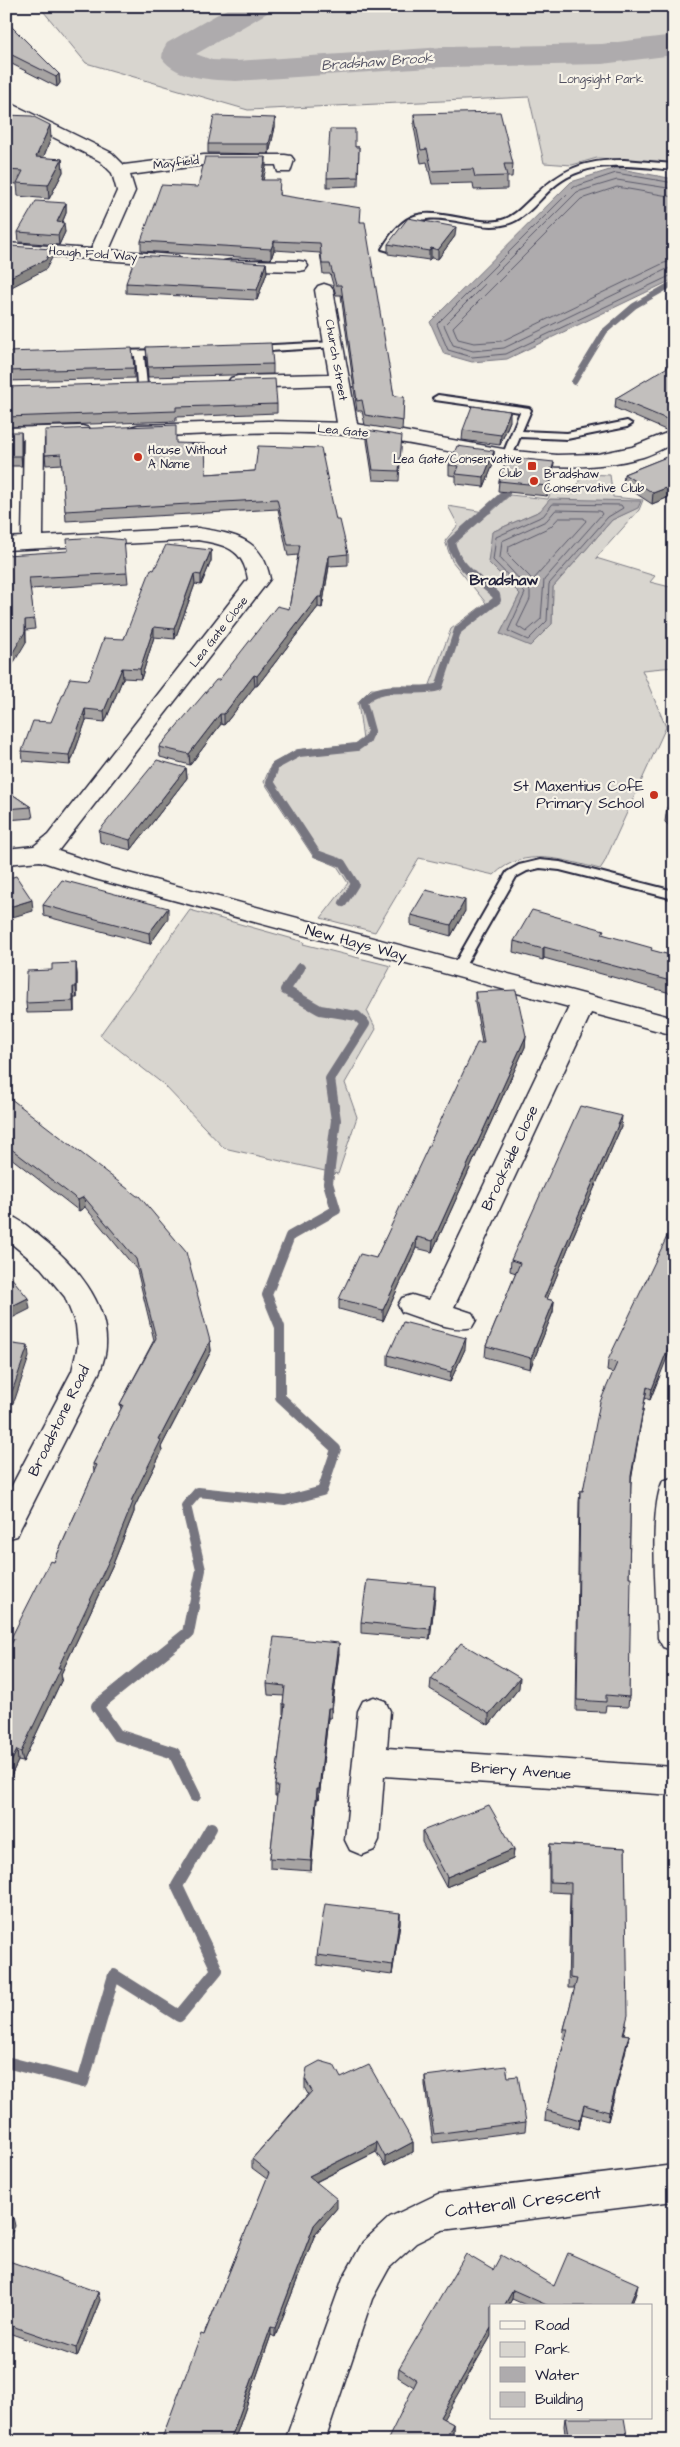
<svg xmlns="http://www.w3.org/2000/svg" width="680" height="2447" font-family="'Architects Daughter',sans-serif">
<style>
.green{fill:#d8d5cf;stroke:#7d7c85;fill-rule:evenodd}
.water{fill:#aeabad;stroke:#76747f}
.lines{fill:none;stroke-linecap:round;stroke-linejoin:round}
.shore{stroke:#5a5969;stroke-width:1}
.stream-far3{stroke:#76747f;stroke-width:6}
.stream-far2{stroke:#76747f;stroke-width:8}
.stream-far1{stroke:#76747f;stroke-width:10}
.stream{stroke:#76747f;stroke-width:12}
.river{fill:#aeabad;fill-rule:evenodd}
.service-casing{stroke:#22223b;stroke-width:4}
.minor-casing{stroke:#22223b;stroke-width:3}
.secondary-casing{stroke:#22223b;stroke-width:3}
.service{fill:#f7f3e8;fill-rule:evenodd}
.minor{fill:#f7f3e8;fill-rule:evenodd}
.secondary{fill:#f7f3e8;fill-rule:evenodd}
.wall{fill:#a7a4a3;stroke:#22223b}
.shaded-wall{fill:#888684;stroke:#22223b}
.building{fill:#c2bfbd;stroke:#22223b}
.poi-dot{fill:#c8321e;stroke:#f7f3e8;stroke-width:2}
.labels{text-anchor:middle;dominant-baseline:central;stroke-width:4.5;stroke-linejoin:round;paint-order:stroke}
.far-park-label{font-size:12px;fill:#504f60;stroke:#f7f3e8}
.far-street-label{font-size:12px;fill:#22223b;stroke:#f7f3e8}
.far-poi-label{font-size:12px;fill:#22223b;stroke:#f7f3e8;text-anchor:start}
.far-water-label{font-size:14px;font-style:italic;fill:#535263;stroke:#f7f3e8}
.far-quarter-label{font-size:15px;font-weight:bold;fill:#22223b;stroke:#f7f3e8}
.poi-label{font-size:15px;fill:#22223b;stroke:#f7f3e8;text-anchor:end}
.street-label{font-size:15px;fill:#22223b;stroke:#f7f3e8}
.near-street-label{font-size:18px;fill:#22223b;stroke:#f7f3e8}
</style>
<rect width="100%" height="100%" fill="#f7f3e8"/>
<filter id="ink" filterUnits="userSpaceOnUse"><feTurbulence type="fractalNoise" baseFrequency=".02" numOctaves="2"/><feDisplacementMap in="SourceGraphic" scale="10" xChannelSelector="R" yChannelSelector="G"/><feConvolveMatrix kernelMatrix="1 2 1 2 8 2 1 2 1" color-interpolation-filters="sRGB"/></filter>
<g filter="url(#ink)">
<path class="green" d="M39,6H674V163L597,158L572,165L544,163L529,97L248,110L86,63Z
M581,474L610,475L613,497L643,500L639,510L596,558L655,576L650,582L674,588V667L642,670L666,727L604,863L600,869C564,860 523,846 494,875L419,858L375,932L321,918L348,883L337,866L313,856L264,782L271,765L296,750L355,744L363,740L358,702L371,689L428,690L451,629L486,603L452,561L445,541L458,525L448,506L490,513L510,495L548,499L551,491L575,494ZM637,508L612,520L553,587L552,624L500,634L520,594L492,532L540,511Z
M190,910L304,942L303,944L391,966L367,1011L376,1029L345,1083L357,1117L338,1174L224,1148L163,1084L100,1035Z"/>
<path class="water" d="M616,168L674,179V279L507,359L472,362L444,354L430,322L571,182Z
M550,499L641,501L638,508L612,520L553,587L552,624L530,646L500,634L520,594L488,562L492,532L540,511Z"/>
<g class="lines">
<path class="shore" d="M674,183L616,173L574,187L437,324L448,350L472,357L506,354L674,274
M674,189L617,180L577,192L444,325L453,345L473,351L504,348L667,269L674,268
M674,197L617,187L581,199L453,327L458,339L474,343L502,341L664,263L674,261
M553,504L621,505L623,508L608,517L549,584L547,621L528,640L508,631L525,593L493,560L496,537L543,516Z
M556,510L600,511L602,514L544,580L541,619L526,632L517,626L530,599V591L500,558L502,541L546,521Z
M559,518H584L586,521L533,580L508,555L509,546L550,527Z"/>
<path class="stream-far3" d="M657,47L674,54
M574,382L605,331L634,306L674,283"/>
<path class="stream-far2" d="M343,903L355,884L342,863L317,854L270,782L275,766L299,753L357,747L367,740L371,731L363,702C382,680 414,695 439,687L458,630L497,600L496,595C479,580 456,566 451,542L506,493"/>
<path class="stream-far1" d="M193,1608L201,1570L186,1506L198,1492L285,1501L322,1491L336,1449L280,1397V1327L267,1295L290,1236L336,1210L328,1183L336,1120L330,1079L365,1024L357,1016L320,1010L285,990L300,968"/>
<path class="stream" d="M193,1607L188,1633L97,1706L117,1735L174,1753L195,1796
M6,2062L83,2082L114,1975L179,2016L217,1970L177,1886L211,1828"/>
<path class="river" d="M232,6H272L267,13L196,54L212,60L236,61L444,47L602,44L674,35V55L602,64L444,67L236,81C213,80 176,79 162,58L163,50L167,43Z"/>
<defs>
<path id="service" d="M624,160L674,164V170C631,166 586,157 551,189C538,201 524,220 507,224C475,233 436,206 407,226C399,232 394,243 389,251L382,249C409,204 425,212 472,220C482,221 493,223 502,220C514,217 524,205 533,197C562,169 583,160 624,160Z
M334,342L337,343V347L253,352L248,349L253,346Z
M164,350L169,353L167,355L144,356L147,385L142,388L137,385L135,356L115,357L110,354L115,351Z
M438,395L529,408L531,410L522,431L567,433L627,421L632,424L627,427L567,439L520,437L513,454L508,457L503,454L520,412L435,400L433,398Z
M540,860L560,862L674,891V899L560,870L540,868L527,871L516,877L461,973H453L451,970L507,872L519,865Z"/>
<path id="minor" d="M6,101L112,153L124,165L204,155H285L291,156L294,160L290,172H278L276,165H204L130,175L135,191L109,250L172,255L178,256L181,260L178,264L172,265L6,253V243L91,249L117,191L112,173L100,161L6,113Z
M230,260L299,261L305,262L308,266L305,270L299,271L224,269L221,265L224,261Z
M324,284L330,286L333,290L358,429L355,433L348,435L341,433L338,429L331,385L238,388L231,386L228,382L231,378L238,376L329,374L315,290L318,286Z
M34,427L41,429L44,433L43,536L198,528C234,534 263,538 270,579L58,851L113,869L674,1018V1035L591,1013L454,1307L472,1313L476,1320L472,1327C453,1333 422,1318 402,1312L398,1305L402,1298L412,1295L429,1300L569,1007L95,879L40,861L6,864V849L34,846L48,835L248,579C243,548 225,545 198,540L6,550V538L22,537L24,433L27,429Z
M6,1214C21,1219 32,1230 44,1240C75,1265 108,1302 106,1345C106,1353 103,1363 100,1371L21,1527L17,1536L6,1539V1497L72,1371L78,1345L76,1325L65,1297L41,1268L6,1239Z
M674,1477V1651L663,1647L658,1638C657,1601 648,1511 663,1481Z
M374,1697L385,1701L390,1711L387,1748L674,1767V1795L384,1776L379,1840L374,1850L362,1855L350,1850L345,1840L358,1711L363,1701Z
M674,2165V2201L442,2230L416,2243L389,2268L372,2299L325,2441H285L343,2278L363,2242L390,2217L438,2194Z"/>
<path id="secondary" d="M268,421L347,423L386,428L514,451L557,455L598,454L632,447L674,430V443C664,448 653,454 643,457C544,485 445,443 346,435C277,429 207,435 138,437L131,435L128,431L131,427L138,425Z
M82,426L89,428L92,432L89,436L6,440V428Z"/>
</defs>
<use href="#service" class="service-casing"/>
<use href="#minor" class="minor-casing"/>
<use href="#secondary" class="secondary-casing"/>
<use href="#service" class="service"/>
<use href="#minor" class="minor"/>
<use href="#secondary" class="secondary"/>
</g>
<path class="wall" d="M6,21L59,74L60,83L57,87L6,61Z
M414,114L513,164L512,177H507V189L474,190L473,183L432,184L427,162L421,163L414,127Z
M6,115L51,138L43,158L62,159L63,172L49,199L18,196L17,184L6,183Z
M275,118V127L269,154L208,153V144Z
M355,147H359L358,186L327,187V178Z
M266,167L263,180L280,190V195L361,222L394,396L404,397L402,431L365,425L362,411H357L341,295H336L330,274H323L320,253L274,250L271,259L141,251V241L198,187Z
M66,203V213L62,223L65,232L59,245L19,242L18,232Z
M455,236L438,259L431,258L429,260L388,254V244Z
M266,263L267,272L257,300L126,293V283Z
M146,347L273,364V374L148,377Z
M6,352L134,368V378L6,381Z
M674,366V429L668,431L615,408L616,398Z
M6,387L277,404V413L176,417V421L6,427Z
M510,421L500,445L462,440L463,430Z
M367,430L401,446L399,481L373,480L367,441Z
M6,432L22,441V466H8V478H6Z
M176,443L206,474L255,471L336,520L348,554V565L329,566L322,608L318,607L257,686H255L224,725L221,724L190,765L160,757L159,747L219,680L289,609L298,555L288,556L278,509L66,521L62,464L46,465L45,455Z
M494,451V462L484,487L456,484V476L449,475V465Z
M674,454V495L652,504L623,485L624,474Z
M553,473L547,496L498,491L499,481Z
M211,550V561L201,585L195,584L175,639L154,637L141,679L123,678L105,722L86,720L70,765L23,761L22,751L51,722L124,639L154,570Z
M6,555L127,573L128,583L30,589L35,629L26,630V642Z
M186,768L187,778L131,850L100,842L99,831Z
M6,790L31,807L33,818L6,820Z
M674,804V831L665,822L667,807Z
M43,905L168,919L150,944L44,916Z
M465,911L451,936L411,925V915Z
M604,935L652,951L674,956V994L544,958L543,960L513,952L514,941Z
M76,963L77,974V998H74V1012L27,1013L26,1003L52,970Z
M475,992L526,1036L525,1047L432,1252L416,1248L383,1321L339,1309V1299L376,1258L482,1043L475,1003Z
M6,1095L210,1341L211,1351L161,1447L162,1451L134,1508V1512L113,1564L61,1674L62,1679L23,1762L18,1761L6,1786L12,1642L11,1638L54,1562L94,1472L93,1464L121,1409L120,1404L154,1340L137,1270L85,1207L79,1211L6,1154Z
M621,1127L571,1241L547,1299L554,1301L553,1312L530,1369L485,1357L486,1346L516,1273L510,1271L511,1260Z
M671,1346L650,1400L645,1398L631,1480L629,1577V1697L628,1707L606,1706L605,1712L576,1711L579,1502L580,1491H583L613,1373L607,1371L608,1360Z
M465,1349L450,1382L388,1365V1355Z
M435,1597L430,1639L361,1633V1622Z
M339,1653L331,1718H328L319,1799H317L311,1871L270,1868V1858L277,1796H275V1786L284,1714H283V1704L284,1696L268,1695L267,1684Z
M431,1679L519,1688L489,1725L430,1689Z
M422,1831L514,1849L513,1859L446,1887L422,1842Z
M550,1844L625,1848L626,2025L624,2034L629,2035L627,2045L608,2121L582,2114L579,2129L545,2120L546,2110L565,2039L563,2038L564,2029L575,1988H568L570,1893L549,1892V1854Z
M400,1913V1923L392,1975L317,1965V1955Z
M425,2076L508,2077L526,2122L525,2131L433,2143L425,2085Z
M341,2078L413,2142V2152L385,2166L376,2152L316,2182L337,2208L315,2234L275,2337L271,2335L234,2441H161L267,2179L252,2168V2159L308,2094L305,2089V2079Z
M6,2260L100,2300L77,2357L6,2332Z
M493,2270L554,2286L636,2293L631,2306H528L512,2299L508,2306H491V2336L443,2419L453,2424V2432L414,2387L398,2377L399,2368Z
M565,2418L628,2441H566L564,2426Z"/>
<path class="shaded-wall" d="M59,74L60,83L57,87L56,77Z
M275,118V127L269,154V144Z
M50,125L51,138L38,171L36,157Z
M266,157V167L261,190V180Z
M62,159L63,172L49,199L48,185Z
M66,203V213L58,232L57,222Z
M64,223L65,232L59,245L58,235Z
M456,227L455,236L438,259V250Z
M274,241V250L271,259V249Z
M431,248V258L429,260V251Z
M51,249L52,258L46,269L6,290V279Z
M266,263L267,272L257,300V290Z
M510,411V421L500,445L501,435Z
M674,419V429L668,431L669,420Z
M21,432L22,441V466L21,456Z
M494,451V462L484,487V477Z
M554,462L553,473L547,496V486Z
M674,485V495L652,504L653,493Z
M211,550V561L201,585V575Z
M329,556V566L322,608V597Z
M194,574L195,584L175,639L174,629Z
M318,597V607L257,686V676Z
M25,620L26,642L6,676V664Z
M154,627V637L141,679L140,669Z
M122,668L123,678L105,722L104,711Z
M254,675L255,686L224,725V714Z
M85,709L86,720L70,765L69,755Z
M220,714L221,724L190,765L189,754Z
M186,768L187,778L131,850L130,840Z
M32,900L33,911L6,919V908Z
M465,900V911L451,936V925Z
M168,908V919L150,944L149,933Z
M544,947V958L543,960V949Z
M76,963L77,974V998L76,987Z
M73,987L74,998V1012L73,1001Z
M526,1036L525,1047L432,1252L433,1241Z
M622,1116L621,1127L571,1241L543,1309L544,1298L572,1230Z
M84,1197L85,1207L79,1211L78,1200Z
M417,1237L416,1248L383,1321V1310Z
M28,1298L30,1309L6,1321V1309Z
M554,1301L553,1312L530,1369L531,1358Z
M674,1333V1341L650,1400L652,1389Z
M466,1338L465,1349L450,1382L451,1372Z
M210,1341L211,1351L161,1447L162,1451L134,1508V1512L113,1564L61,1674L62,1679L23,1762L21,1752L131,1501L159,1439Z
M28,1346L29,1357L15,1399L6,1416V1402Z
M647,1387L645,1398L630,1487L631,1476Z
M435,1586V1597L430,1639V1629Z
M339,1643V1653L331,1718V1708Z
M520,1678L519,1688L489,1725V1714Z
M328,1708V1718L319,1799V1789Z
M17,1750L18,1761L6,1786V1772Z
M317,1789V1799L311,1871V1861Z
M514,1849L513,1859L446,1887L447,1877Z
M400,1913V1923L392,1975L393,1965Z
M629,2035L627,2045L608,2121L609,2112Z
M584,2105L582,2114L579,2129L580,2120Z
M377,2142L376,2152L309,2185V2176Z
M413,2142V2152L385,2166V2157Z
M337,2199V2208L315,2234L275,2337V2328L314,2225Z
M13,2217L15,2226L6,2244V2231Z
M638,2284L636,2293L631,2306H629Z
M513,2290L512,2299L508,2306H504Z
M98,2292L100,2300L77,2357L76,2348Z
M271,2327V2335L234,2441H230Z
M491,2328V2336L440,2425V2417Z
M453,2424V2432L449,2441H445Z"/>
<path class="building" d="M6,21L59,74L56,77L6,52Z
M500,112L513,164H504L507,176L475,177L473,169L432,171L427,149L421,150L414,114Z
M6,115L32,116L50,125L36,157L62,159L48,185L17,183L23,171L6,170Z
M214,116L275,118L269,144H208Z
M330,129H355V147H359L358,177L327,178Z
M205,157H266L261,180H280L279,195L361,208L360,222H365L394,396L404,397L403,421L365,415L362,400L357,401L341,285H336L330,264H322L320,243L274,241L271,249L141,241L161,185L198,187Z
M36,201L66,203L57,222L64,223L58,235L18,232Z
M408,218L456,227L438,250L431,248L429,251L388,244Z
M11,246L51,249L46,260L6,279V253Z
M136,255L266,263L257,290L126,283Z
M271,343L273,364L148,367L146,347Z
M132,348L134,368L6,371V352Z
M671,365L674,366V419L669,420L616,398Z
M275,379L277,404L176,407V411L6,417V387Z
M472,406L510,411L501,435L463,430Z
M176,425V443L205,444L206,474L255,471L258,446L321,448L336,520H340L348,554L329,556L322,597H318L257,676L254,675L224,714H220L189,754L159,747L216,680H219L277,606L289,609L300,545H288L277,499L65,511L61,454L45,455V430Z
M367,430L402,436L399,471L373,470Z
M6,432H21V456H7L8,468H6Z
M457,446L494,451L484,477L456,474L459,466L449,465Z
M674,454V485L653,493L624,474Z
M507,457L554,462L547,486L499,481Z
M97,537L124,540L127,573L29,578L34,619L25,620V632L6,664V555L68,551L67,539Z
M166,545L211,550L201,575L194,574L174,629L154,627L140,669L122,668L104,711L85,709L69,755L22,751L33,721L51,722L70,678L89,680L104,638L124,639L151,569L154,570Z
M157,760L186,768L130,840L99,831Z
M6,790L31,807L6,809Z
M674,804V814L667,807Z
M16,876L32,900L6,908V879Z
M62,880L168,908L149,933L43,905Z
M426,890L465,900L451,925L411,915Z
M532,910L604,930L602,934L652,948L651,950L674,956V982L544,947L543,949L514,941Z
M76,963V987H73V1001L26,1003L27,971L52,970V964Z
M516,990L526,1036L433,1241L417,1237L383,1310L339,1299L360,1254L376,1258L477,1043H484L475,992Z
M6,1095L137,1196H139L186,1252L210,1341L159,1439L161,1440L131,1501L133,1502L112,1554L58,1668H61L21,1752L17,1750L6,1772V1654L14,1639L11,1638L50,1561L54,1562L97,1465L93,1464L123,1405L120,1404L156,1338L136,1259L84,1197L78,1200L6,1145Z
M580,1106L622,1116L572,1230L544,1298L554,1301L531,1358L486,1346L520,1263L511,1260Z
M674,1222V1333L652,1389L647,1387L631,1476L629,1577H631L629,1697L606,1695V1702L577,1700L580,1491H583L600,1402L617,1363L608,1360Z
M6,1271L28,1298L6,1309Z
M403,1322L466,1338L451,1372L388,1355Z
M6,1343L28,1346L13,1389L6,1402Z
M367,1580L435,1586L430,1629L361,1622Z
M274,1637L339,1643L331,1708H328L319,1789H317L311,1861L270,1858L278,1786H275L285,1704H283L285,1686L267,1684Z
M461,1643L520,1678L489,1714L431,1679Z
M489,1805L514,1849L447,1877L422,1831Z
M550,1844L625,1848L628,2015L623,2034L629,2035L609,2112L584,2105L580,2120L546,2110L568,2029H564L577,1979L570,1978L571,1883L550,1882Z
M325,1904L400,1913L393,1965L317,1955Z
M320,2061L334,2065L341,2078L369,2065L413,2142L385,2157L377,2142L309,2176L337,2199L314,2225L275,2328L271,2327L230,2441H161L201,2334L204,2335L269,2173L252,2159L312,2091L305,2079L307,2068Z
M506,2066L508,2077L518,2076L526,2122L434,2134L425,2076Z
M6,2214L13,2217L6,2231Z
M568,2253L638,2284L629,2306H549L513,2290L504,2306H491V2328L440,2417L453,2424L445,2441H387L417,2380L399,2368L466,2254L493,2270L501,2255L554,2286Z
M6,2260L98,2292L76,2348L6,2324Z
M565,2418H624L628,2441H569Z"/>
</g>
<g class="poi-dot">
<circle cx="138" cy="457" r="5"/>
<rect x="527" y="461" width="10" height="10" rx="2.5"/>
<circle cx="534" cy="481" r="5"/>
<circle cx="654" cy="795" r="5"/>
</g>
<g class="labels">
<g class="far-park-label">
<text x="601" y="79">Longsight Park</text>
</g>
<g class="far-street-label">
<text transform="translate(176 163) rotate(-7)">Mayfield</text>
<text transform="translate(93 254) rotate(4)">Hough Fold Way</text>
<text transform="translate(336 360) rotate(80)">Church Street</text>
<text transform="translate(343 431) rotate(5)">Lea Gate</text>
<text transform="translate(219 632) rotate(-52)">Lea Gate Close</text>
</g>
<g class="far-poi-label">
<text x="148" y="450">House Without<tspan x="148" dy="14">A Name</tspan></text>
<text x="522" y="459" text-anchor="end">Lea Gate/Conservative<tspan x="522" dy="14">Club</tspan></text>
<text x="544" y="474">Bradshaw<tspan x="544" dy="14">Conservative Club</tspan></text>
</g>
<g class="far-water-label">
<text transform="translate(377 62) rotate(-4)">Bradshaw Brook</text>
</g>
<g class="far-quarter-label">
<text x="504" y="580">Bradshaw</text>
</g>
<g class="poi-label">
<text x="644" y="786">St Maxentius CofE<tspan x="644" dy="17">Primary School</tspan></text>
</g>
<g class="street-label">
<text transform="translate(356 943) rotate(15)">New Hays Way</text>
<text transform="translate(510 1158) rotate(-65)">Brookside Close</text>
<text transform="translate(59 1421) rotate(-64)">Broadstone Road</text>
<text transform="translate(521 1771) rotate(4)">Briery Avenue</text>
</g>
<g class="near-street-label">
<text transform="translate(523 2202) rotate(-7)">Catterall Crescent</text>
</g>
</g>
<rect width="680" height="2447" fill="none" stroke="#f7f3e8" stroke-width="25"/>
<rect x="12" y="12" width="655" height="2422" fill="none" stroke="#22223b" stroke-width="2" filter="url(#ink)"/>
<rect x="490" y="2304" width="162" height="115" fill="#f7f3e8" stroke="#a29fa3"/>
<rect x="500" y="2321" width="25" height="8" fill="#f7f3e8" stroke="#a29fa3"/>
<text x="535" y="2330" font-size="15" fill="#22223b">Road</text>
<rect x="500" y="2342" width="25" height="15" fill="#d8d5cf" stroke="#a29fa3"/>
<text x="535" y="2354" font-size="15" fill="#22223b">Park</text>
<rect x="500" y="2367" width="25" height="15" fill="#aeabad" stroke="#a29fa3"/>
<text x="535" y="2380" font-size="15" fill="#22223b">Water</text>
<rect x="500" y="2392" width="25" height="15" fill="#c2bfbd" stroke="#a29fa3"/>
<text x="535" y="2404" font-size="15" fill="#22223b">Building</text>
</svg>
